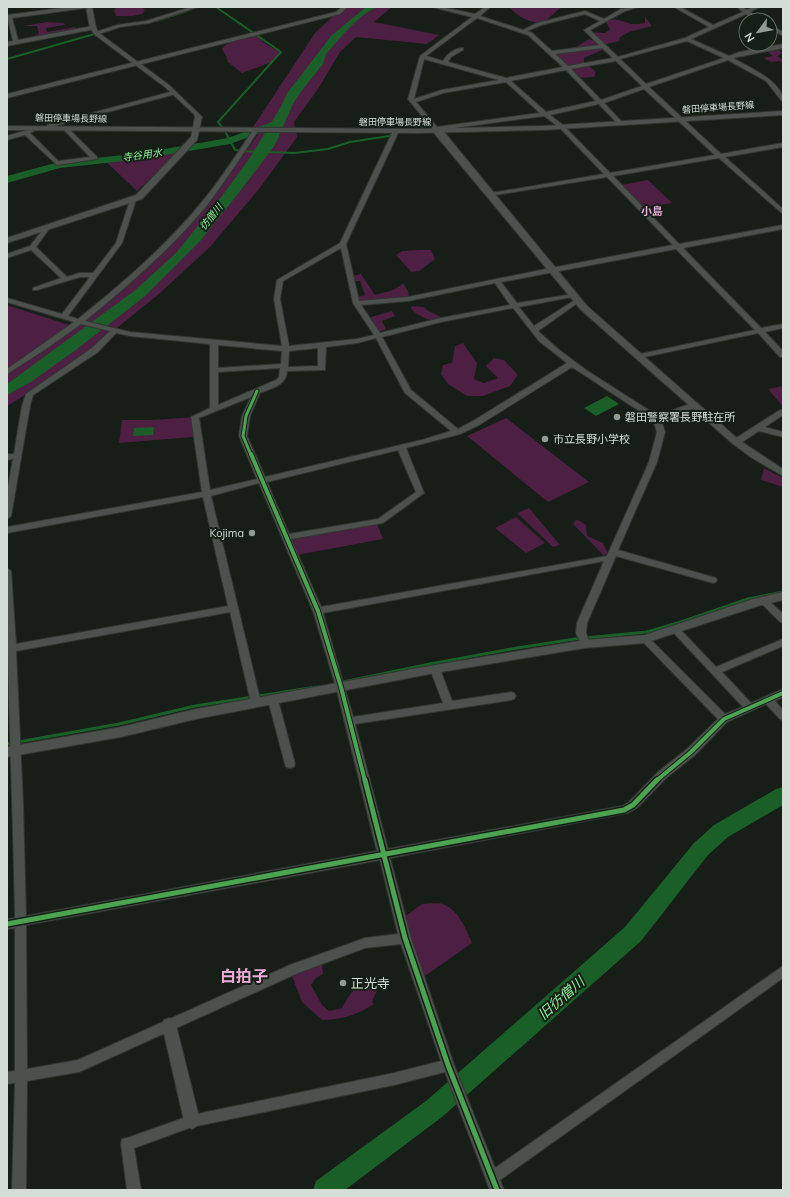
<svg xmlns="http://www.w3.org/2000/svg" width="790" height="1197" font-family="Mulish,'Noto Sans JP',sans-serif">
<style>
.green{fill:#4d1f42}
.water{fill:#1a5e28}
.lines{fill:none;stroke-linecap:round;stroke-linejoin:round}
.stream-far1{stroke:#1a5e28;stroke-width:2}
.stream{stroke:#1a5e28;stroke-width:3}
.river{fill:#1a5e28;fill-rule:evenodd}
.minor-casing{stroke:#313631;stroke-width:2}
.tertiary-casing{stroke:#313631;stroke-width:2}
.secondary-casing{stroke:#313631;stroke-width:2}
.minor{fill:#4d514d;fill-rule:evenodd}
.tertiary{fill:#4d514d;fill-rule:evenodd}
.secondary{fill:#4d514d;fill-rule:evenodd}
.cycleway-far2-casing{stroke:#142015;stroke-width:5}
.cycleway-far1-casing{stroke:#142015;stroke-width:6}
.cycleway-casing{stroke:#142015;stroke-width:8}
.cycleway-far2{stroke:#4ca352;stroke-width:3}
.cycleway-far1{stroke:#4ca352;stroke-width:4}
.cycleway{stroke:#4ca352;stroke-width:5}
.poi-dot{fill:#929a93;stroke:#142015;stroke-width:1.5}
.labels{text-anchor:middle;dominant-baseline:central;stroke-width:4;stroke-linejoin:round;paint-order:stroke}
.far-street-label{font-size:9px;fill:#d5ded6;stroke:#142015}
.far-water-label{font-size:10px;font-style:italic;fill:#8eec99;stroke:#142015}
.far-quarter-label{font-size:11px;font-weight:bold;fill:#edaada;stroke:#142015}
.poi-label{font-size:11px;fill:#d5ded6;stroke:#142015;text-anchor:start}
.near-poi-label{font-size:13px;fill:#d5ded6;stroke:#142015;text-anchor:start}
.near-water-label{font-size:14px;font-style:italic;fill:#8eec99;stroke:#142015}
.near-quarter-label{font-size:16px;font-weight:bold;fill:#edaada;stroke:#142015}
</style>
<rect width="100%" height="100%" fill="#171d17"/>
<path class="green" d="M116,7H141L145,10L142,14L131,16H116L114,11Z
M347,7H392L374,22L439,35L427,44L356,37L340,52L318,89L294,122L297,137L259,189L210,247L160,293L90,350L17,400L7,406V370L60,336L176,237L226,179L259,133L253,127L315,33L333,16Z
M509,7H564L559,9L543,23C529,22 519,18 509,7Z
M645,17L652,26L629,32L620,37L619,41L603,45L589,32L605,33L610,29L606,22C615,16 623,22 632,24C636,24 641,24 645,23Z
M47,22L64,23L65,25L46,28L47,32L75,27L77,29L27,38L39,34L37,26H23Z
M257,36L267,45L281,52L272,62L242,73L228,62L226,56L222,49C231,38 244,37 257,36Z
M589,39L599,43L605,49L584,58V62L596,72L594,77L577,78L556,58V54L571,50Z
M783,48V50H778L783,53L777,56L783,60V64L780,61L771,62L763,58L773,56L767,51Z
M177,153L137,191L106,162Z
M648,180L672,203L643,208L622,185Z
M420,250H431L435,259L419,271L411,272L396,255L402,251Z
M361,274L375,295C385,292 396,291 403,283L408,291L409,297L407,298L359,302L357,297L365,295L360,281H353L352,276Z
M7,305L69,325L7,369Z
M412,306L424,307C430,314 437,313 442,318C440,319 438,320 436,321C429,321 414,314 411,308Z
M392,311L395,316L382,321L386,329L378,332L368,318Z
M463,343L477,363L474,379L484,383L498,378L486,366L494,358L504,360L518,375L510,386L483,396H467L448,384L441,374L443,365L452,363L455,346Z
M783,386V407L768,389Z
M195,417L193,437L119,443L122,420H153Z
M506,418L589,482L548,502L467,436Z
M764,468L783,478V487L761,480Z
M529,508L560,545L553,547L517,513Z
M516,517L545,543L526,553L495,528Z
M576,520L580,521L586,525L587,536L603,543L608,554L603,555L573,524Z
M377,524L383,539L297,555L291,539Z
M422,904C429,904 439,902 445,905C459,911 466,929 472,943L422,978L400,920Z
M314,961L322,965L323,974L316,978L311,985L322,1005L329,1011L342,1008C353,988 357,984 380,983L372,1002L374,1004C359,1014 341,1020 322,1020L302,1002L290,971Z"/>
<path class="water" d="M366,7H376L362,16L347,30L326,54L323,64L300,93L293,104L275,145L237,195L201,240L144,297L77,349L31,382L7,395V384L134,291L175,254L222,196L249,159L279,110L288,92L332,35Z
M607,396L619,404L596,416L584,408Z
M154,427L153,435L133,436L134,428Z"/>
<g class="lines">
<path class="stream-far1" d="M216,7L281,52L218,122L222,127
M750,11L760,7
M156,21L187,11L191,7
M7,59L98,33
M560,109L599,101
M407,129L436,128
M226,133L235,150L257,152
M267,152L294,153L328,149L350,142L389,136L395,133"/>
<path class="stream" d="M343,682L430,664L517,648L575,639L647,632L681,622L748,599L783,592
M7,744L119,724L195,706L316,687"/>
<path class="river" d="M275,121L279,122L280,124L279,126L230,144L142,159L60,168L7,183V176L59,162L142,153L228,138Z
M783,787V805L728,837L708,855L641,941L442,1117L345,1190H313L316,1181L426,1101L625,927L694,843L714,825L776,789Z"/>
<defs>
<path id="minor" d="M70,7H88L86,8L12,18L18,40L93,26L96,28L95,29L7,46V42L13,41L7,15Z
M191,7H198L149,23L120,27L96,35L93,33L117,25L146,21Z
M342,7H347L340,14L7,98V94L336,12Z
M432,7H441L475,14L485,7H490L480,16L523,30L537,23L585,11L604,19L621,9L638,7L625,11L590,30L618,57L685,38L709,27L674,7H680L713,25L743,12L737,7H742L747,10L753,7H759L750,12L763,20H756L746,14L691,39L729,56L740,52L783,44V48L733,58C748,67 783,81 783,101L781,100L766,81L728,60L649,87L721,154L783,143V147L725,157L783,209V214L719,158L613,176L679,244L783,225V229L683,248L761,328L783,324V328L765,332L783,351V357H780L758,333L640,358H637V354H640L755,330L676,249L501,282L517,303L574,294L575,295L572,297L519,307L534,326L575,300H579V302L538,331L558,349L586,370L658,416L692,403H698V407L661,420L665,432L657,462L618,550L716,578L717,580L716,582L713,583L616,556L587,623L586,633L590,644L588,646H582L576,633L577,623L604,561L323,613L353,717L443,703L430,669L432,667H438L440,669L452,701L511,692L514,693L516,696L514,699L511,700L355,724L388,849L622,806L629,802L658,772L687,749L718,719L642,641L640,639L642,637H648L725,714L743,707L672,631L670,629L672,627H678L716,667L783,639V646L722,672L751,703L783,689V697L775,701L783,710V720L780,719L766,704L727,722L695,755L666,778L637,808L628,813L390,858L411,938L454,1065L495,1168L783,966V978L500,1180L504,1190H490L445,1072L394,1085L192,1127L134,1148L141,1190H127L121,1144L122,1139L127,1138L192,1115L394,1073L441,1061L401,944L365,948L298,973L79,1072L27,1081L26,1190H12L15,1083L7,1084V1072L15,1071V928L7,929V919L15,918C13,801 7,685 7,568L11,571L16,644L228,606L203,497L7,533V527L202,492L191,417L210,408V344L130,336L116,333L98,352L33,395L30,406L11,516L7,519V492L13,459L7,460V454H14L22,406L26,394L92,348L110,331L81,324L46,349L7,374V369L74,322L7,302V298L62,314L90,277H80L37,290H33V288L61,278L31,250L7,258V254L30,246L44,228L46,227L49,229L36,247L67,277L79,273H93L116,243L130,200L135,199L136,200L122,243L68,316L78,319C123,283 166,246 202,202C221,179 237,154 253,130L255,129L258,131C242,156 226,180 208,204C172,248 129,285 85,321L130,332L282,346L274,299L277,280L340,243L393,131L396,129L399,131L346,244L359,301L408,297L551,268L673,245L607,177L489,196V194L491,193L604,174L560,128L544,116L439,130V132H435L408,99L420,56L472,17ZM585,14L600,21L584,30L599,45L552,51L532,33L527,31L541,25ZM477,18L528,35L563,67L506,78L448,62L451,57L463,50V48C455,48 447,54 443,61L426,56ZM687,41L724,58L646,84L620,59ZM602,48L613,58L568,66L555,54ZM424,59L499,80L442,90L414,99ZM616,61L642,86L601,100L571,69ZM566,70L596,101L546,112L511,81ZM506,82L540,113L437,127L416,102L443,93ZM644,89L715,155L610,173L564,126L550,115L599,104L618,124H622V122L604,103ZM341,248L353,303L374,335L357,339L289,346L280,299L283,281ZM495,283L510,305L441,318L380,333L361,305L408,301ZM513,308L539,341L567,363L473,421L458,429L411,390L382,337L441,322ZM376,338L405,393L451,431L422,440L265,477L247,436L250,416L260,393C272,388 286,386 287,371L325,370L326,347L357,343ZM218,345L282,351L281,364L218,368ZM318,348V366L288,367L289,351ZM572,367L653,420L657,432L649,462L607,556L321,607L291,539L383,523L424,493L406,448L460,434L479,425ZM280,368L279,377L276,380L218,405V372ZM251,397L242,416L239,436L257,479L210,490L199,418ZM398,450L416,492L378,519L289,534L267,482ZM259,483L313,611L336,687L377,851L26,916L23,803L16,651L230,612L251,703L253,706H259L261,703L211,496ZM380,860L398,934L365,938L290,965L78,1060L27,1069L26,925Z
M770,24L783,32V36L770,28Z
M174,91L176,92V94L51,127L50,129L45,128L47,125Z
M68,127H72L71,131L97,157V159L57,165L25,135L7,140V136L31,129L34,131L30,133L58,161L90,157L66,132L65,131Z
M780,410H783V415L765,427L783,432V437L759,431L739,444H733L732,442L733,440Z
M763,597L766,598L783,614V623L780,622L758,600Z
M273,696L276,697L278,700L295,764L294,767L290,768L286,767L285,764L268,700L270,697Z"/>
<path id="tertiary" d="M86,7H92L96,28L99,33L169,85L202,117L197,140L142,199L7,243V238L136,195L191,137L195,117L194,114L165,87L95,35L90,28Z
M434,129H440L444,132L587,306L739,440L783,469V476L752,458L733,444L581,310L434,133Z
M783,592V600L758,606L645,643L585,648L435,673L196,719L121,737L7,757V747L121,727L196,709L435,665L585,640L645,635L753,599Z
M169,1018L174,1020L176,1025L200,1121L197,1126L192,1129L187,1126L184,1121L162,1025L164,1020Z"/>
<path id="secondary" d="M783,111V115L543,130L419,133L7,130V126L419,129L543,126Z"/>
</defs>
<use href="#minor" class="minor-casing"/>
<use href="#tertiary" class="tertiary-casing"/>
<use href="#secondary" class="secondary-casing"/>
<use href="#minor" class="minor"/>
<use href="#tertiary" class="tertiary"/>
<use href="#secondary" class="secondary"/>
<defs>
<path id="cycleway-far2" d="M251,455L243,436L246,416L257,391"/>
<path id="cycleway-far1" d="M251,454L318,611L341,687L365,781
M656,781L691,752L724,719L783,693"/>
<path id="cycleway" d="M365,780L405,938L448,1065L497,1190
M7,924L624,810L633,805L657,780"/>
</defs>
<use href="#cycleway-far2" class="cycleway-far2-casing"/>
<use href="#cycleway-far1" class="cycleway-far1-casing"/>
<use href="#cycleway" class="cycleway-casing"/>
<use href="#cycleway-far2" class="cycleway-far2"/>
<use href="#cycleway-far1" class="cycleway-far1"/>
<use href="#cycleway" class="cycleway"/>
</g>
<g class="poi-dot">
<circle cx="617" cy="417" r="4"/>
<circle cx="545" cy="439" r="4"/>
<circle cx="252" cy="533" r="4"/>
<circle cx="343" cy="983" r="4"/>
</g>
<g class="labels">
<g class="far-street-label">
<text transform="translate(718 107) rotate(-4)">磐田停車場長野線</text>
<text transform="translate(71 118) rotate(1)">磐田停車場長野線</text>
<text x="395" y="121">磐田停車場長野線</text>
</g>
<g class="far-water-label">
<text transform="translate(142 155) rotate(-8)">寺谷用水</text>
<text transform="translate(211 217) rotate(-51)">彷僧川</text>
</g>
<g class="far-quarter-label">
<text x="652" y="211">小島</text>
</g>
<g class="poi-label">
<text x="625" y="417">磐田警察署長野駐在所</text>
<text x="553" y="439">市立長野小学校</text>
<text x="244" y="533" text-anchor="end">Kojima</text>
</g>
<g class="near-poi-label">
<text x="351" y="983">正光寺</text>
</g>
<g class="near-water-label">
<text transform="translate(561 998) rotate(-41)">旧彷僧川</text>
</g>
<g class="near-quarter-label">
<text x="244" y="976">白拍子</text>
</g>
</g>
<rect width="790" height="1197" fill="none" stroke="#d5ded6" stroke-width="16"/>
<g transform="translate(758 32) rotate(238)"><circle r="19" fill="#142015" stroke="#616c62"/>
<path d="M0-3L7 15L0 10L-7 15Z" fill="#929a93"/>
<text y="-6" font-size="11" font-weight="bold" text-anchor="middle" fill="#d5ded6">N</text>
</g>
</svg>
